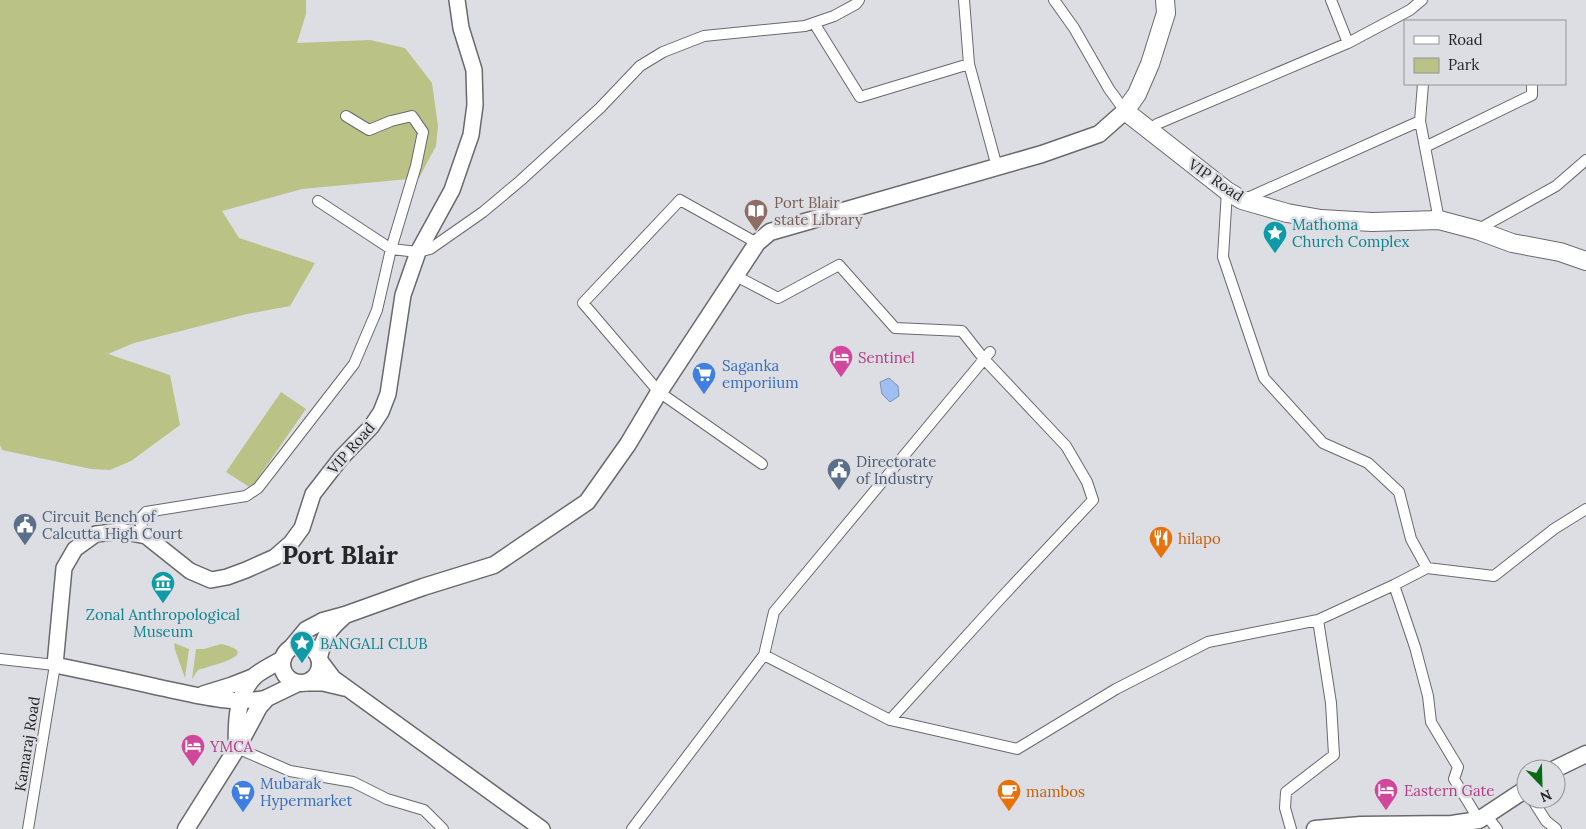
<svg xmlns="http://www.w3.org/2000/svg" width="1586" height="829" font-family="Lora,serif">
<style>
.green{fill:#bac385}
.water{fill:#9fbff3;stroke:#7b91b6}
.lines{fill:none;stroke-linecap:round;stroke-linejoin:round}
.minor-casing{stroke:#69696e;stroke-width:12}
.secondary-casing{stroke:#69696e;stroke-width:18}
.primary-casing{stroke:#69696e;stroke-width:19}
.trunk-casing{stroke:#69696e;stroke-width:20}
.minor{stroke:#fff;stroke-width:10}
.secondary{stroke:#fff;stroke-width:15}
.primary{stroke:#fff;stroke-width:16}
.trunk{stroke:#fff;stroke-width:18}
.labels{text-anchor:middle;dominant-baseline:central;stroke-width:5;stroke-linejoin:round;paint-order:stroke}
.street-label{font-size:15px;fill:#262628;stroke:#dddee3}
.education-label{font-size:15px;fill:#785e54;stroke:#dddee3;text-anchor:start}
.culture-label{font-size:15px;fill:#0d838f;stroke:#dddee3;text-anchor:start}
.hotel-label{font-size:15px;fill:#b23c85;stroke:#dddee3;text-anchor:start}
.shop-label{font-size:15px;fill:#366cbe;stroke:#dddee3;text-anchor:start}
.service-label{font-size:15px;fill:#4e5e75;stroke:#dddee3;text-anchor:start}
.food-label{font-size:15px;fill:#c56008;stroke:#dddee3;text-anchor:start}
.town-label{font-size:25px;font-weight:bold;fill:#262628;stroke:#dddee3}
</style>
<rect width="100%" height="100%" fill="#dddee3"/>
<path class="green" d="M0,0H306V14L297,43L370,40L405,48L432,83L438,126L436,146L419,178L302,189L222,211L239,238L315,263L290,306L247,314L134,343L108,354L170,375L180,425L131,461L110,470L91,469L2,450L0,445Z
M281,392L306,409L251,488L226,472Z
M174,643L189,649L185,678L175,650Z
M221,644C265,654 210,666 198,670L192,679L196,649H204Z"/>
<path class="water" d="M889,378L898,386L899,396L890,402L882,394L880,382Z"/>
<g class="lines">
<defs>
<path id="minor" d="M964,0L969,64L997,167
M1054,0L1074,28L1109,89L1125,111
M1331,0L1348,43
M814,23L860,97L969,64
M1420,121L1439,220
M1149,131L1157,124L1348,43L1410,10L1422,0
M1425,147L1532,95V84
M1243,200L1420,121L1423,84
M318,201L391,249L418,252L430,249L483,212L520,181L600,108L640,66L663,52L704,36L805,26L834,16L856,4L859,0
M1477,230L1556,186L1586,160
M757,243L680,200L583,303L659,392L762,464
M736,276L778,298L839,265L895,328L962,331L984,359L1066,446L1087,482L1093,500L1001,598L890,720
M146,536L139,520L146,512L246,496L258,488L354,364L377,310L391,249L416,166L423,132L412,116L391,121L369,130L346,116
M1427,568L1494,576L1554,529L1586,509
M1394,585L1415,647L1428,696L1431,722L1458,767L1454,779L1479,820
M764,655L890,720L1017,749L1116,689L1208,642L1318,620L1394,585L1427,568L1411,539L1399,492L1368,463L1323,443L1264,378L1223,257L1227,191
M0,659L55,665L28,829
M237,748L290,771L353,782L387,799L424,810L443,829
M1532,799L1546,821L1556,829
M1486,815L1497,829
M632,829L764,655L774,612L990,352
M1291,829L1285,808L1286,792L1334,755L1331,703L1318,620"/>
<path id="secondary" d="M321,662L333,678L542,829
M304,683H323L344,688
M203,694L232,685L255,676
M267,698C231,706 192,694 157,687C123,679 89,672 55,665L64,568L75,549L96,534L121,531L146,536L190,571L211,580L227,577L246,570L275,557L291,543L302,528L313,494L341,458L371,427L381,412L388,394L403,295L418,252L452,190L471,135L475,105L474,70L461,28L457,0"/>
<path id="primary" d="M282 664a19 19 0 1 1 38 0a19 19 0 1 1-38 0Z
M291,648L306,630L323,621L345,615L423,587L494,565L587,502L628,444L659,392L757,243L770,232L1042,154L1099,134L1125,111
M319,657C324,637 328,630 343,617
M237,746C236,722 237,692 256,675C264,669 274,664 283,659
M1555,769L1586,754
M186,829L237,748L259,707L267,698L298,683
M1315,829L1361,825L1452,824L1479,820L1526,789"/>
<path id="trunk" d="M1165,0L1166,13L1150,64L1137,94L1125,111L1227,191L1242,200L1287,213L1321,219L1372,222L1439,220L1477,230L1512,243L1560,252L1586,261"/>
</defs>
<use href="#minor" class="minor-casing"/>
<use href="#secondary" class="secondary-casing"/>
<use href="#primary" class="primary-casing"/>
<use href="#trunk" class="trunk-casing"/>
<use href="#minor" class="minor"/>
<use href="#secondary" class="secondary"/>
<use href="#primary" class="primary"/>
<use href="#trunk" class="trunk"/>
</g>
<defs>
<symbol id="library-pin" viewBox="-11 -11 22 30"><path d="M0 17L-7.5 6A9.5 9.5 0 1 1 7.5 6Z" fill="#8d6e63" stroke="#dddee3"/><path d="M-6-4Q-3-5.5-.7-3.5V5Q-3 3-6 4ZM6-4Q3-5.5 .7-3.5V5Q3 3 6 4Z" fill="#fff"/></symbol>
<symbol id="sight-pin" viewBox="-11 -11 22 30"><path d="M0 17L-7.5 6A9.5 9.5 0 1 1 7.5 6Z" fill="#0f9aa8" stroke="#dddee3"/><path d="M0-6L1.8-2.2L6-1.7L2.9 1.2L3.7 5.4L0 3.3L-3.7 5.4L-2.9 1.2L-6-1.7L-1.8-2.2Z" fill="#fff"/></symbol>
<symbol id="hotel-pin" viewBox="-11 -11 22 30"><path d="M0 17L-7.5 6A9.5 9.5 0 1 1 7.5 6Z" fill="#d1479c" stroke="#dddee3"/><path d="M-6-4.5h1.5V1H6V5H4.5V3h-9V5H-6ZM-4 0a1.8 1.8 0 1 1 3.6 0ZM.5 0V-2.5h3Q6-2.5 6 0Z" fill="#fff"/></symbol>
<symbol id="supermarket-pin" viewBox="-11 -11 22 30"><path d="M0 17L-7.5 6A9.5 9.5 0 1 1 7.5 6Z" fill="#3f7fe0" stroke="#dddee3"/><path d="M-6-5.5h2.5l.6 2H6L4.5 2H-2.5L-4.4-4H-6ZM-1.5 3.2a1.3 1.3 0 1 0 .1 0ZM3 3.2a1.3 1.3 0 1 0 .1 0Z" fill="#fff"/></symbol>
<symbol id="civic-pin" viewBox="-11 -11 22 30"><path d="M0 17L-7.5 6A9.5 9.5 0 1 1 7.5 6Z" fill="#5c6f8a" stroke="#dddee3"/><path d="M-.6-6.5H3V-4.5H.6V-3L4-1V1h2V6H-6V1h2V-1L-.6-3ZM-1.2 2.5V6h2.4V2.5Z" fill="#fff"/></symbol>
<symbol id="restaurant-pin" viewBox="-11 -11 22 30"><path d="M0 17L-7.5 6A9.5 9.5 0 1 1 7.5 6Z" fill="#e8710a" stroke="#dddee3"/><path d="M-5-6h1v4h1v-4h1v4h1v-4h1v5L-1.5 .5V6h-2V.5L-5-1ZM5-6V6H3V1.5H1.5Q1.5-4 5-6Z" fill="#fff"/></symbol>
<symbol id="museum-pin" viewBox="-11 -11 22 30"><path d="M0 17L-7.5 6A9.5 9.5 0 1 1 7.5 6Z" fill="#0f9aa8" stroke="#dddee3"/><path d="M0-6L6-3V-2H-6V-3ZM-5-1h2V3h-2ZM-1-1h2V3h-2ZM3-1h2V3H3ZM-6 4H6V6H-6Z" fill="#fff"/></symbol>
<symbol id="cafe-pin" viewBox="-11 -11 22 30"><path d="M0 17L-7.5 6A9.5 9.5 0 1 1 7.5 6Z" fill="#e8710a" stroke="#dddee3"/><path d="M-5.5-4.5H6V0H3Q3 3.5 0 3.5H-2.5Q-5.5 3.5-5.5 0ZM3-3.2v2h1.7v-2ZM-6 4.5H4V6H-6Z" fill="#fff"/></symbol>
</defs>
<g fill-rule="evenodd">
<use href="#library-pin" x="742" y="197" width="28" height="38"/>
<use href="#sight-pin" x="1261" y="219" width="28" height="38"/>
<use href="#hotel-pin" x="827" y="343" width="28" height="38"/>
<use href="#supermarket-pin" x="690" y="360" width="28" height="38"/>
<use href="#civic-pin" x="825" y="456" width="28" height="38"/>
<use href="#civic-pin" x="11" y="511" width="28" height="38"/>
<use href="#restaurant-pin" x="1147" y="524" width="28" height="38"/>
<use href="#museum-pin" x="149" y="569" width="28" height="38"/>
<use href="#sight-pin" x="288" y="629" width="28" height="38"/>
<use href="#hotel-pin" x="179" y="732" width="28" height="38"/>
<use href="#hotel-pin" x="1372" y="776" width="28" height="38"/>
<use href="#cafe-pin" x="995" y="777" width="28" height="38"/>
<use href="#supermarket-pin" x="229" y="778" width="28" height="38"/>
</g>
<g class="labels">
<g class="street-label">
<text transform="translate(1216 180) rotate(34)">VIP Road</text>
<text transform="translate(351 448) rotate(-49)">VIP Road</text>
<text transform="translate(27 744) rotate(-81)">Kamaraj Road</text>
</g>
<g class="education-label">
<text x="774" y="202">Port Blair<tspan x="774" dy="17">state Library</tspan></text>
</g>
<g class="culture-label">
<text x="1292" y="224">Mathoma<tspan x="1292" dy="17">Church Complex</tspan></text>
<text x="163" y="614" text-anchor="middle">Zonal Anthropological<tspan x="163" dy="17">Museum</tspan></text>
<text x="320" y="643">BANGALI CLUB</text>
</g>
<g class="hotel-label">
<text x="858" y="357">Sentinel</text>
<text x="210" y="746">YMCA</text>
<text x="1404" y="790">Eastern Gate</text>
</g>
<g class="shop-label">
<text x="722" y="365">Saganka<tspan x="722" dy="17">emporiium</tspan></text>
<text x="260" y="783">Mubarak<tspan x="260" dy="17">Hypermarket</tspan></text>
</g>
<g class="service-label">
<text x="856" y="461">Directorate<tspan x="856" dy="17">of Industry</tspan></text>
<text x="42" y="516">Circuit Bench of<tspan x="42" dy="17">Calcutta High Court</tspan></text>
</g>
<g class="food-label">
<text x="1178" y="538">hilapo</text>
<text x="1026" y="791">mambos</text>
</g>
<g class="town-label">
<text x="340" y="555">Port Blair</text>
</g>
</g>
<rect x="1404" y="20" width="162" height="65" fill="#dddee3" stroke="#949498"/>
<rect x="1414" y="36" width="25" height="8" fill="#ffffff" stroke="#949498"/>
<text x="1448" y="45" font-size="15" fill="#262628">Road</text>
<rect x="1414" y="58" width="25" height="15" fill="#bac385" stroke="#949498"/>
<text x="1448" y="70" font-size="15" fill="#262628">Park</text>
<g transform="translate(1541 784) rotate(157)"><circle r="24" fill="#dddee3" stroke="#949498"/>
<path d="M0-4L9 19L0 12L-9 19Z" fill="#096a15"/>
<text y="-8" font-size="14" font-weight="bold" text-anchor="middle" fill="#262628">N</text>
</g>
</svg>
